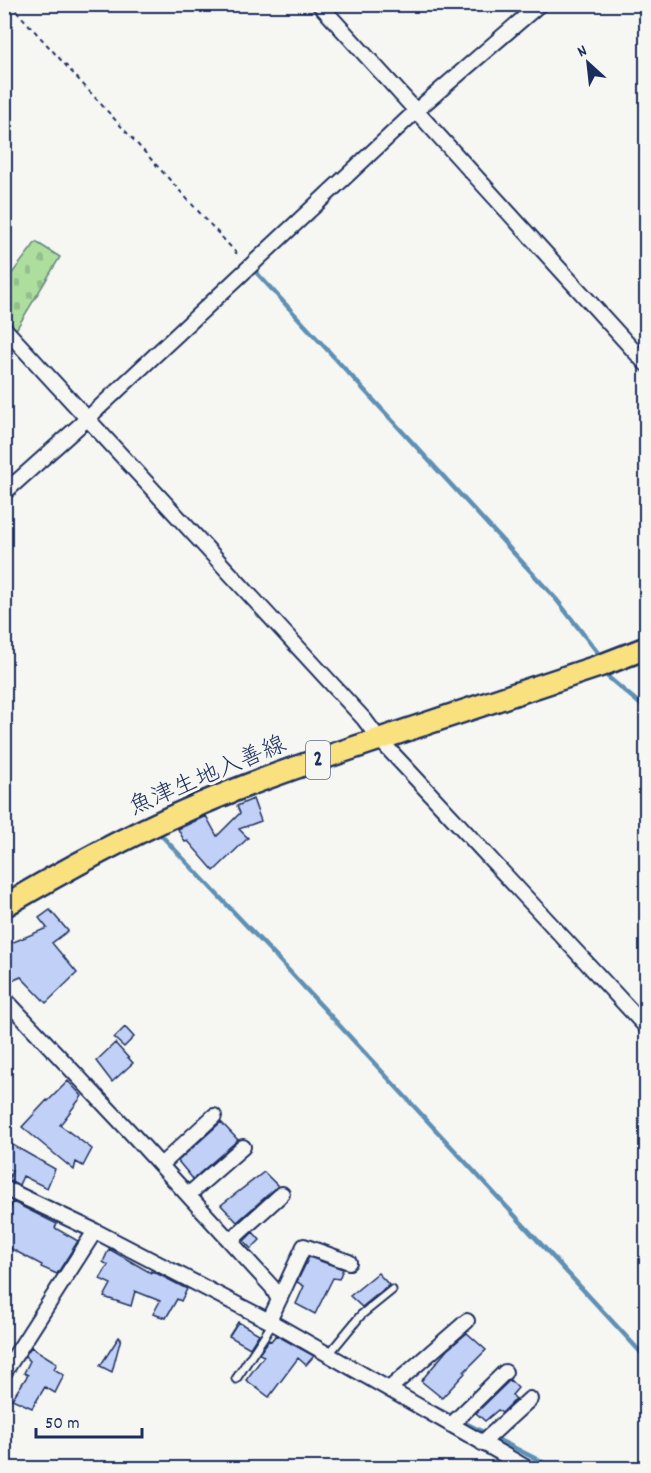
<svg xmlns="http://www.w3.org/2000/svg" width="651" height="1473" font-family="Dekko,'Klee One',sans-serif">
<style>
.cemetery{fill:url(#cemetery-stones);stroke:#64867e;stroke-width:1.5}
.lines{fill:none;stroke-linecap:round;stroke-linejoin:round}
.stream{stroke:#5f90b4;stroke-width:4.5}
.building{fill:#c0d0f6;stroke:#1b2f5e;stroke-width:1.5}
.service-casing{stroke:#1b2f5e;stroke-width:11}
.minor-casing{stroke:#1b2f5e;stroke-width:18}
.primary-casing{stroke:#1b2f5e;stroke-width:26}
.path{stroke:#1b2f5e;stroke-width:2;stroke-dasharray:4.5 4.5;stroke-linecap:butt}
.service{stroke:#f6f6f2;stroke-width:7}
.minor{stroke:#f6f6f2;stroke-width:14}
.primary{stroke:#fae180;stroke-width:21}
.labels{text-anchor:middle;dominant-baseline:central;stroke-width:6;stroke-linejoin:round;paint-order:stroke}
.shield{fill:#f6f6f2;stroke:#5d6b8a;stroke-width:1.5}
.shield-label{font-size:22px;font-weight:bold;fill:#1b2f5e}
.street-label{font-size:24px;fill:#1b2f5e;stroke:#f6f6f2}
</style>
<defs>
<pattern id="cemetery-stones" width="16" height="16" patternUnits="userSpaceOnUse" patternTransform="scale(1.5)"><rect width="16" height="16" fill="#aede9e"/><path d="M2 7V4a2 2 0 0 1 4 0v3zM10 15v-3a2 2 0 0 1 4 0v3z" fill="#95bf8a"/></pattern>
</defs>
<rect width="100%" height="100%" fill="#f6f6f2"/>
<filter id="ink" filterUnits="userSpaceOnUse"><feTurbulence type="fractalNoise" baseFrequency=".0167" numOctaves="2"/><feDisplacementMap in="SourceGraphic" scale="12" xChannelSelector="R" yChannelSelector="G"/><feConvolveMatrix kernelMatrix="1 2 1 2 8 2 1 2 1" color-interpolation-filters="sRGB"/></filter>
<g filter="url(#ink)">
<path class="cemetery" d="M36,242L60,257L14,333L5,322L4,284Z"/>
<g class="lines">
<path class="stream" d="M255,271L556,599L598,653L601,659
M605,670L608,677L646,709
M160,834L281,962L646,1358
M428,1404L554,1468"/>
</g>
<path class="building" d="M253,799L261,821L239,829L248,838L214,871L188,841L185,842L178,829L206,816L217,836L240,813L237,806Z
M50,910L68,931L52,943L77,973L46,1003L21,977L9,982L4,974V946L47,928L39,918Z
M125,1027L134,1037L124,1047L114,1038Z
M115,1043L133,1063L112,1082L96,1061Z
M68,1081L82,1096L60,1125L92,1149L83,1166L76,1162L74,1170L22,1127L47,1100L48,1101Z
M221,1122L238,1140L193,1179L178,1161Z
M4,1140L55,1169L47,1188L23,1176L19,1185L9,1180L12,1171L4,1168Z
M264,1172L278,1186L237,1222L221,1205Z
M13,1202L57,1224L55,1228L78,1241L57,1274L41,1267L42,1265L4,1245V1222Z
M253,1232L260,1240L251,1249L244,1241Z
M109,1249L151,1273V1271L156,1273L187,1289L181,1301L177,1299L166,1318L153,1314L160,1301L135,1291L131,1306L104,1297L111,1284L100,1279L108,1265L103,1262Z
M309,1257L343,1269L339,1279L333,1278L315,1314L296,1304L304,1286L297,1282Z
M378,1273L389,1285L362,1307L350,1296Z
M238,1322L259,1334L250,1348L229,1336Z
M467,1333L486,1350L464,1372L465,1373L442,1398L421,1381L447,1350Z
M276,1335L314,1356L306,1365L298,1358L269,1397L246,1380L264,1356L259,1354L269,1340L271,1341Z
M119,1337L121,1338L112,1372L100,1366Z
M31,1347L57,1363L54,1369L64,1375L55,1393L45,1387L32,1408L12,1399L28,1375L24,1373L30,1361L25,1356Z
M510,1380L518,1388L512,1395L516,1399L502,1413L498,1410L485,1421L476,1413Z"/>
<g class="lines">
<defs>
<path id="service" d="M328,1355L361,1315L392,1290
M236,1379L273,1323"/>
<path id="minor" d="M319,4L646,364
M4,328L364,719L379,739L409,771L646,1027
M4,493L88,418L417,110L540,4
M4,998L132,1134L272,1287L279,1300L269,1321
M161,1165L214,1116
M4,1188L95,1231L273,1323L527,1468
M188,1195L243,1147
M230,1241L282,1194
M279,1300L304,1246L349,1262
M4,1373L95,1231
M389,1389L467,1321
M451,1425L505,1372
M482,1443L530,1399"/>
<path id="primary" d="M4,906C63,871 123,838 185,811C238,787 293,768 347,750C432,721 517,694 602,665L646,648"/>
</defs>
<use href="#service" class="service-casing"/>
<use href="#minor" class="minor-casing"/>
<use href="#primary" class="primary-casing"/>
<path class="path" d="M10,4L239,256"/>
<use href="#service" class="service"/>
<use href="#minor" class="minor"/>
<use href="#primary" class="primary"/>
</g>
</g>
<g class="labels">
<rect class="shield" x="306" y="741" width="24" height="38" rx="4.5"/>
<g class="shield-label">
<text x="318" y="760">2</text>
</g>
<g class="street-label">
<text transform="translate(208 777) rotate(-23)">魚津生地入善線</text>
</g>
</g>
<rect width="651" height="1473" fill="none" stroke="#f6f6f2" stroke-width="24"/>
<rect x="12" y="12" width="627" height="1449" fill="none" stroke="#1b2f5e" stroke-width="2" filter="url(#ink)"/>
<g transform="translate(588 63) rotate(333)" stroke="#f6f6f2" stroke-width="4.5" paint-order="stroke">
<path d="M0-4.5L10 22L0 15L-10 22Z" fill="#1b2f5e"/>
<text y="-9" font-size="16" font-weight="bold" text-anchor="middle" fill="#1b2f5e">N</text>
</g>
<path d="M36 1428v9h106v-9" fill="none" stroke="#1b2f5e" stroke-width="3"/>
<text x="45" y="1428" font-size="18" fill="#1b2f5e" stroke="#f6f6f2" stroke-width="4.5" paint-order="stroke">50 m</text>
</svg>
